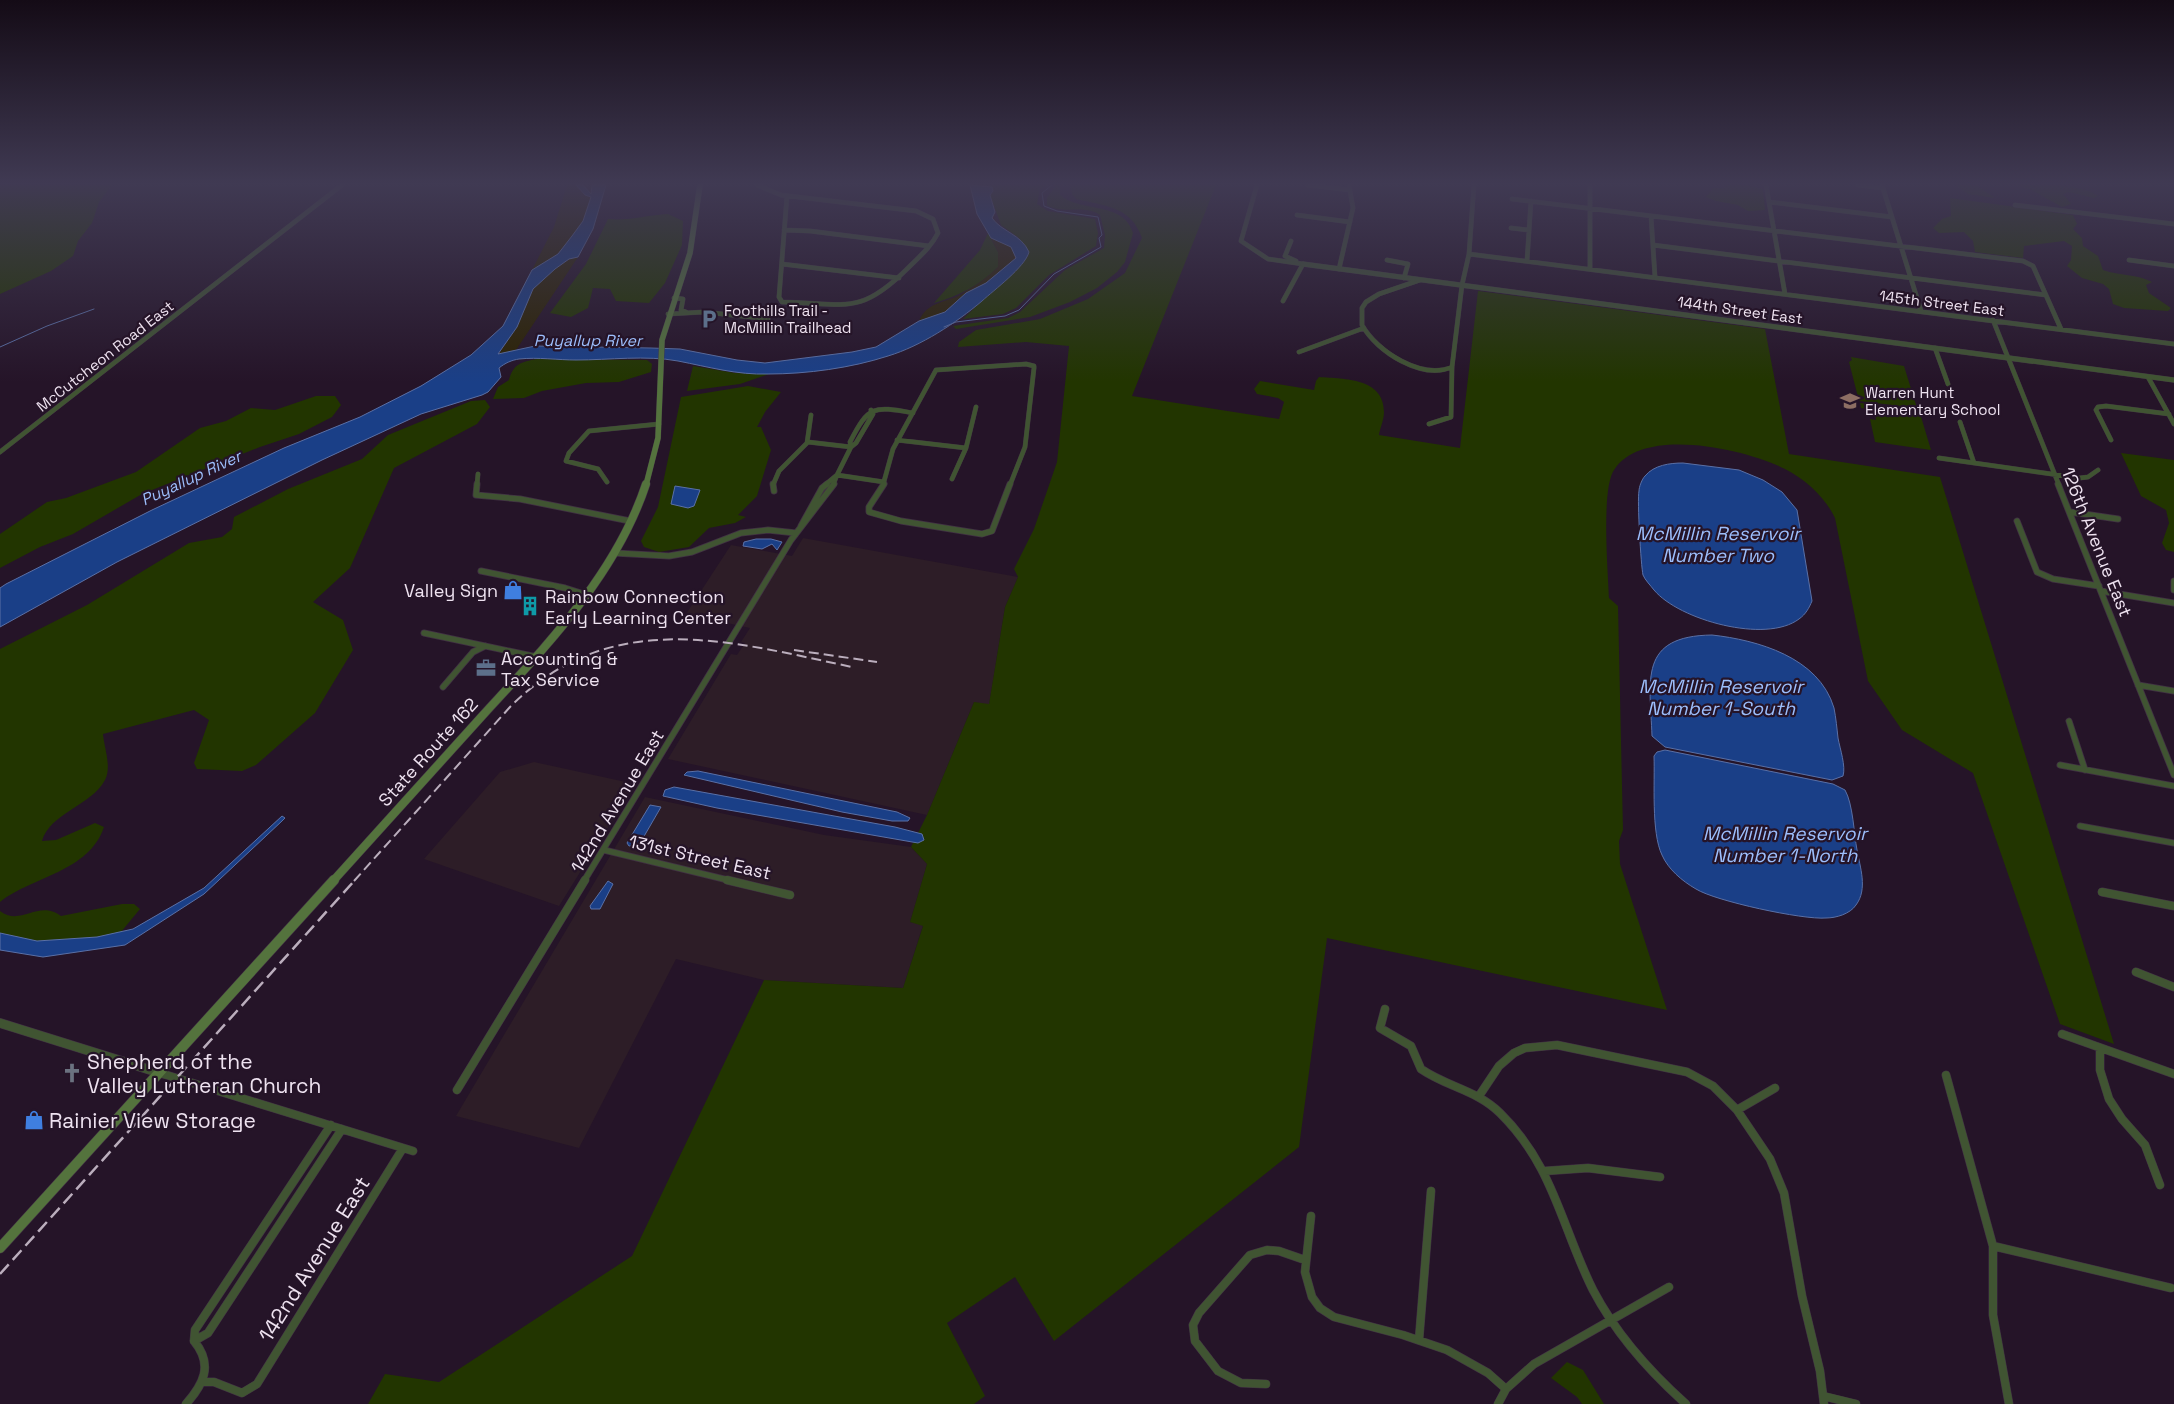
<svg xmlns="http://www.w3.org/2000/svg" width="2174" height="1404" font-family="'Space Grotesk',sans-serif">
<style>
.industrial{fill:#2d1d27}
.green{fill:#223500}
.sand{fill:#2b2202}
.water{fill:#1a3f87;stroke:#5a70a6}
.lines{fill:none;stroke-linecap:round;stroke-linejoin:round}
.stream{stroke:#5a70a6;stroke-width:1}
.minor-far2-casing{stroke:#413144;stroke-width:5}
.minor-far1-casing{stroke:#413144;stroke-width:7}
.minor-casing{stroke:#413144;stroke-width:9}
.tertiary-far1-casing{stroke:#413144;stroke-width:5.5}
.tertiary-casing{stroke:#413144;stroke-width:10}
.secondary-far2-casing{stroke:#413144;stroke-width:6}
.secondary-far1-casing{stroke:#413144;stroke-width:9}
.secondary-casing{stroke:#413144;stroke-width:11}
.minor-far2{stroke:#405432;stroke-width:4.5}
.minor-far1{stroke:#405432;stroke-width:5.5}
.minor{stroke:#405432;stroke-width:8}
.tertiary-far1{stroke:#405432;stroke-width:5}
.tertiary{stroke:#405432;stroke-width:9}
.secondary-far2{stroke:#54733d;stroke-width:5.5}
.secondary-far1{stroke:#54733d;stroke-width:8}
.secondary{stroke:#54733d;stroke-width:10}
.rail-far1{stroke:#bbaebd;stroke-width:2;stroke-dasharray:10 5;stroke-linecap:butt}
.rail{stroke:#bbaebd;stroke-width:2.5;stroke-dasharray:13 6;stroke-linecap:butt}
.labels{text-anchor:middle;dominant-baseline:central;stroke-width:4.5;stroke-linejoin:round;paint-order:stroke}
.far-street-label{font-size:15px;fill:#eee2f0;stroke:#251428}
.far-poi-label{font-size:15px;fill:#eee2f0;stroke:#251428;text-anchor:start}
.far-water-label{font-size:16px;font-style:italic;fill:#9cbefc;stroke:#251428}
.street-label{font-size:18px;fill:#eee2f0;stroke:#251428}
.poi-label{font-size:18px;fill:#eee2f0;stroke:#251428;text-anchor:start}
.water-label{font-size:19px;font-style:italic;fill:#9cbefc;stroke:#251428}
.near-poi-label{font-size:21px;fill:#eee2f0;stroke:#251428;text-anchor:start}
.near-street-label{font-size:21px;fill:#eee2f0;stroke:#251428}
</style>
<rect width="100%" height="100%" fill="#251428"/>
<path class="industrial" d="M803,538L1018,577L1005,607L989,705L974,702L927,815L668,759L731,654L737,655L745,643L741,642L750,628L686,614L731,545L792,556Z
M534,762L635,784L559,906L424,859L500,772Z
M645,797L824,835L911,847L927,864L910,922L923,925L903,988L764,980L676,959L579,1148L456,1116Z"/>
<path class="green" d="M0,185H112L99,202L92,223L78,241L73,256L51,271L0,294Z
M991,185H1047L1040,189L1037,204L1048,211L1095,219L1098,233L1096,246L1049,275L1016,308L1003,314L963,319L1028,256V252L1019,238L1001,225L990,195L993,191Z
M1056,185H1060V195C1081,213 1124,201 1133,233L1125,262L1117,272L1097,288L1070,302L1030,317L956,329L953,326L1008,318L1020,312L1065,270L1104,248L1105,235L1100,215C1083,204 1064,215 1047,205V198Z
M1070,185H1216L1132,396L1279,419L1284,402L1278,398L1257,394L1254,389L1260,381L1314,390L1316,381L1319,377C1345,379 1384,378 1384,412C1384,420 1380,428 1379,435L1460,448L1478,291L1765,329L1789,454L1940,477L2114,1044L2060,1024L1973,773L1902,730L1868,681L1835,518C1825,497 1806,480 1785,469C1746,449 1642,425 1614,470C1601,490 1608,571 1609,598L1618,606L1623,830L1619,841L1620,864L1667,1010L1327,938L1299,1147L1054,1341L1015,1277L947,1323L985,1396L974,1404H368L385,1374L439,1382L632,1256L764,980L903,988L923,926L910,922L927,864L911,847L927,815L974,702L989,704L1005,607L1018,577L1014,569L1034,529L1057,462L1069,346L1026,342L958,347L959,342L976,330L1040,319L1088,299L1125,273L1142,238C1131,206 1105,206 1076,199L1072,194Z
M1725,185H1746L1763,189L1765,210L1748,211L1738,205L1716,201L1706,197L1713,188H1724Z
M1955,185H1976L1995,198L1968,194Z
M2015,185C2040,185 2078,182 2098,196L2094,198L2069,192L2063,194L2071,204L2062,207L2030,189Z
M1950,198L2073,215L2077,224L2073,229L2082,238L2083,246L2098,256L2103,270C2120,276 2137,274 2152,282L2146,285L2149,293L2171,308L2168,311L2124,308L2113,304L2109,289L2103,284L2082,278L2067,266L2071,260L2072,246L2064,241L2024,246L2023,258L1975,252L1973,241L1964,232L1939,233L1933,228L1942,219L1951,216Z
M668,214L683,221L682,245L665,283L649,303L616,301L610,289L593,288L588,308L571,317L550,313L586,264L608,219C629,221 648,215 668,214Z
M988,233L998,252V267C980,285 959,296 934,303L980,250Z
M1851,357L1904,366L1917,408L1859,401L1849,362L1852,360Z
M537,359L647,360L652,364L651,372L619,382L586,383L542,391L524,398L493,399L498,387L509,380C513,364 521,362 537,359Z
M693,366L735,373L769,374L740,384L687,391Z
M748,386L781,392L765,412L757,427H761L771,450L757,496L738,515L746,517L735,523L709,528L689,547L659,552L644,547L641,541L658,507L681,397Z
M316,396H335L341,405L332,417L299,434L260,447L142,494L73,534L40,547L0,568V534L47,502L66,498L136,472L200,428L226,421L251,408L275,410Z
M485,400L490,407L477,424L394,468L350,568L313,602L343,620L353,650L315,713L256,765L242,771L197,769L194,763L209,720L194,710L103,734C104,747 112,767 105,780C91,806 50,813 42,841L56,840L95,823L104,827C89,872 33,876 0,902V649L87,605L189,543L222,537L232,529L234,517L288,489L362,459L388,435L471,401Z
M1860,403L1919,410L1931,450L1875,442L1870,419L1876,420L1874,410L1861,408Z
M2121,453L2174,460V552L2166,550L2162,543L2169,523L2166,510L2141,496Z
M122,904H134L140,909L121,932L97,937L37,941L0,933V911C21,927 38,899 61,916Z
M1567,1362L1583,1370L1604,1404H1582L1577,1397L1551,1378Z"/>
<path class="sand" d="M567,185H576L591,197C591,213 569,246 556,255C549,261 540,265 532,270L554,227Z
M991,238L1011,246L1016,258L986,283L966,293L945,312L919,321C927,302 944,303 960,295C974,287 987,278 998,267V252Z
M578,257L516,350L498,355L517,327L533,289L555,269L569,259Z"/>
<path class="water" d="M576,185H583L591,194L592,185H606L593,229L578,257L569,259L555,269L533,289L517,327L498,354L535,346L651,348L680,349L737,360L765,363L852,352L876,347L919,321L945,312L966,293L986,283L1016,258L1011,247L991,238L977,214L970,185L992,187L993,191L990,195L995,212L992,218C1002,232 1021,234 1029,252C1025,267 994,290 982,301C956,323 921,346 888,356C851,368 807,374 768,374C737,375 709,367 678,361C646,355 609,360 576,360C558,360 538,357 519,359C512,360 505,363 499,368L501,377L488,392L482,395L421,414L322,460L117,562L0,627V588L6,584L152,510L284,448L360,417L421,386L471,355L503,326L532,270L558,254L572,236L583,221L591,197L585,195Z
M1683,463L1739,470L1763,480L1782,492L1797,510L1812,601C1809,608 1806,614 1799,619C1766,644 1679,620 1654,590C1651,586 1645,580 1643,575C1641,566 1637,500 1639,491C1639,487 1642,479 1645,476C1654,465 1670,463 1683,463Z
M675,486L700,490L694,506L688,508L671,504Z
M756,539H771L782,542L777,550L772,544L762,549L743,546L744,542Z
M1712,635C1757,640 1819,657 1834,708C1836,718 1837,729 1838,738C1840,749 1846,766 1843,776L1832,780L1665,747L1652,736C1650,680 1638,636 1712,635Z
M1665,750L1833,784L1845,790C1853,804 1854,834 1857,850C1860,867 1868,889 1856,905C1850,914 1836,918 1826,918C1803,920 1715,901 1696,889C1682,881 1668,869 1662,855C1651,832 1655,782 1654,756L1657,752Z
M698,771L897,812L910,818L908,821H892L842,812L684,775L687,772Z
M674,787L895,827L922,834L924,840L918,843L717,808L663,796L665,790Z
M650,805L661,807L639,845L629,846L627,843Z
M282,816L285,818L282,821L204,894L125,945L43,957L0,950V933L37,941L97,937L133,929L204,888Z
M608,881L613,884L600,909H591L590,906Z"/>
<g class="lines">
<path class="stream" d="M944,327L956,322L1005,316L1019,310L1054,274L1101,247L1099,238L1102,235L1098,217L1057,211L1044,206L1042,193L1052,185
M0,347L47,326L94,309"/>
<defs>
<path id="minor-far2" d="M757,185L781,195L916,211L933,219L938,233C931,247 919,257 908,268C859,317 845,303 782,302L779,297L787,196
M1257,185L1241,241L1268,259L1303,264L1283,301
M1308,185L1350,190
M1590,185V269
M1766,185L1785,294
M1858,185L1883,188
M1882,185L1921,311
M1512,199L2023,261L2033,266L2061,329
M1769,202L1892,217
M2015,205L2174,224
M1297,215L1350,222
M1651,216L1655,277
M1511,228L1529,230
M784,230L810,231L929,246
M1291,241L1285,256L1296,261
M1653,245L2046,295
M1469,254L2174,344
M1387,260L1408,264L1404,278
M2129,260L2174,266
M1527,261L1531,201
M782,264L899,278
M1339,269L1353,208L1349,185
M1420,280L1379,294L1366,302L1362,308V325C1377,352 1422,380 1452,367
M674,298L683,299L681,310L686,312
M668,314L704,312L768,319
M1993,320L2059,485
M1935,348L1948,384
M1299,352L1364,328
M2148,377L2174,424
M1960,422L1974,463
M1429,424L1451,417L1452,367L1462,285L1469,254L1474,185
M897,440L966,448
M2111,440L2096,410L2098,407L2106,406L2169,414
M808,442L851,447
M851,447L856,443L873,414L871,410
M0,452L342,185
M1939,458L2080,478L2088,477L2098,470
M952,479L966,448L976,407
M607,482L598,469L566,461L569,453L589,431L659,424
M884,482L837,475L851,447L850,442C869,405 873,406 913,413
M477,485L478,474
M773,485L779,471L807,443L811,415
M825,485L837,475L833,485
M883,485L893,449L936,370L1026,364L1034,366V368L1025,447L1010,485"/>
<path id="minor-far1" d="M477,484L476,495L520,499L630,521
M773,484L774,491
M884,484L869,507V512L901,521L982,534L992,531L1010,484
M2058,484L2174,775
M2070,512L2118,519
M2017,521L2037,572L2053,579L2099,586
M801,526L822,488L827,484
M614,553L669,556L692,552L741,533L768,530L796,533
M481,571L565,588L587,595
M2174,581V590
M2101,591L2174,603
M424,633L537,657
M2138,685L2174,691
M443,687L473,652L485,646
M2069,721L2085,770
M2060,765L2174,786
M2080,826L2174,843
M604,850L732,881
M584,881L791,540L834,484"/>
<path id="minor" d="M727,880L790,895
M2102,892L2174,906
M2136,972L2174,987
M1385,1009L1380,1028L1411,1046L1421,1069C1447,1087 1477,1090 1500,1113C1554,1166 1561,1226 1593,1290C1616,1334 1649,1371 1686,1404
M2062,1034L2174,1074
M2100,1048V1070L2109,1099L2122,1119L2145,1145L2160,1185
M160,1073L413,1151
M1946,1075L1993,1246V1315L2009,1404
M457,1090L585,880
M1479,1096L1499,1066L1514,1053L1525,1048L1557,1045L1687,1072L1713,1086L1737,1110L1775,1088
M1737,1110L1770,1159L1784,1193L1802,1296L1820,1371L1824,1404
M331,1125L195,1330L194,1341L208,1333L342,1129
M1545,1171L1588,1168L1660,1177
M1311,1216L1305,1272L1312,1297L1320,1308L1334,1317L1403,1335L1447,1350L1488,1373L1506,1389
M1993,1246L2171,1288
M1419,1340L1431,1191
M204,1382H214L242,1393L257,1384L403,1148
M1266,1384L1241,1383L1218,1371L1195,1341L1193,1325L1199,1313L1250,1255L1267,1250L1279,1251L1305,1260
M1823,1396L1856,1404
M186,1404C203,1385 214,1365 194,1341
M1498,1404L1506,1389L1534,1364L1669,1287"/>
<path id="tertiary-far1" d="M1303,264L2174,380"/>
<path id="tertiary" d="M0,1023L160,1073"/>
<path id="secondary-far2" d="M646,485L658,438L662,340L690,253L700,185"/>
<path id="secondary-far1" d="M333,881C383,826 433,770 483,715C546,646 616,575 646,484"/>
<path id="secondary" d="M0,1248L334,880"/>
</defs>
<use href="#minor-far2" class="minor-far2-casing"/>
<use href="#minor-far1" class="minor-far1-casing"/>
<use href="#minor" class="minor-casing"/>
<use href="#tertiary-far1" class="tertiary-far1-casing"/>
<use href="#tertiary" class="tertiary-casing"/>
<use href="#secondary-far2" class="secondary-far2-casing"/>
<use href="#secondary-far1" class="secondary-far1-casing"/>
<use href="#secondary" class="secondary-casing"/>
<use href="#minor-far2" class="minor-far2"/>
<use href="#minor-far1" class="minor-far1"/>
<use href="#minor" class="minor"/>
<use href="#tertiary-far1" class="tertiary-far1"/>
<use href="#tertiary" class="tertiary"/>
<use href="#secondary-far2" class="secondary-far2"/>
<use href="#secondary-far1" class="secondary-far1"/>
<use href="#secondary" class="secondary"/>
<path class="rail-far1" d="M794,650L877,662
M354,881L510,707C611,606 729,641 852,667"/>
<path class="rail" d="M0,1274L355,880"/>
</g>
<linearGradient id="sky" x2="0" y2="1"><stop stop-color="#140b16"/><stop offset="0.48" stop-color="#403a53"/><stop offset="1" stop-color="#403a53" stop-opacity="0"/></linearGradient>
<rect width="2174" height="382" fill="url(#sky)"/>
<defs>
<symbol id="parking-bare" viewBox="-9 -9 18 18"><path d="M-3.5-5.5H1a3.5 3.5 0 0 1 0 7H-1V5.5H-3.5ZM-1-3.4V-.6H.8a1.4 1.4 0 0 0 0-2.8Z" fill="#5c6f8a" stroke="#251428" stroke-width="2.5" paint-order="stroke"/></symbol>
<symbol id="school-bare" viewBox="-9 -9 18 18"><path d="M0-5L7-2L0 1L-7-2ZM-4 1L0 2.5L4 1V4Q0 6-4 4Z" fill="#8d6e63" stroke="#251428" stroke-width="2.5" paint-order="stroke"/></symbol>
<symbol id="shop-bare" viewBox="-9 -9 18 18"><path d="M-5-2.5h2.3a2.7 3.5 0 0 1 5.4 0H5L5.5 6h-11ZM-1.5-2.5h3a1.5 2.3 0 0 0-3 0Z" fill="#3f7fe0" stroke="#251428" stroke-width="2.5" paint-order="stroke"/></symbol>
<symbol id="building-bare" viewBox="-9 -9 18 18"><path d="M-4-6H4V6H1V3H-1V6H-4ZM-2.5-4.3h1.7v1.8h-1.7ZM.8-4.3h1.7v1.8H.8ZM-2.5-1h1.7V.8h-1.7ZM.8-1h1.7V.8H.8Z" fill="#0f9aa8" stroke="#251428" stroke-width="2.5" paint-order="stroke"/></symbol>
<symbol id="office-bare" viewBox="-9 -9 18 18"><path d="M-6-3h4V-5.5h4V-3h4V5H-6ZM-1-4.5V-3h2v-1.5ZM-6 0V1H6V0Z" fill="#5c6f8a" stroke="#251428" stroke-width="2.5" paint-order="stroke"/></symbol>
<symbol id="church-bare" viewBox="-9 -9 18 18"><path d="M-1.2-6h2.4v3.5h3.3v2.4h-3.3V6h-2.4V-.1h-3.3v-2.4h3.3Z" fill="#6b7280" stroke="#251428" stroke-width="2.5" paint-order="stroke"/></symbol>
</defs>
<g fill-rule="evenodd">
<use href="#parking-bare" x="695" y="305" width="28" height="28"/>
<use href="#school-bare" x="1836" y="387" width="28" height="28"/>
<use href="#shop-bare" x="499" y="576" width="28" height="28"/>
<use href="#building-bare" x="516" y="592" width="28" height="28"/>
<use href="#office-bare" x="472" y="654" width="28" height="28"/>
<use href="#church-bare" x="58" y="1059" width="28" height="28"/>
<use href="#shop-bare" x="20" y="1106" width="28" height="28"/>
</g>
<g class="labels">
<g class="far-street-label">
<text transform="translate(1942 303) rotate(7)">145th Street East</text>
<text transform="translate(1740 310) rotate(8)">144th Street East</text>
<text transform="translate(105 356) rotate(-38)">McCutcheon Road East</text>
</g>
<g class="far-poi-label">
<text x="724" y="310">Foothills Trail -<tspan x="724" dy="17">McMillin Trailhead</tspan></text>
<text x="1865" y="392">Warren Hunt<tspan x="1865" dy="17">Elementary School</tspan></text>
</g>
<g class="far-water-label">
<text x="588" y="340">Puyallup River</text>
<text transform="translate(191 478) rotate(-25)">Puyallup River</text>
</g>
<g class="street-label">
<text transform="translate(2097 542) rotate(68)">126th Avenue East</text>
<text transform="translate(428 752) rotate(-48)">State Route 162</text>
<text transform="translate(617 801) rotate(-59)">142nd Avenue East</text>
<text transform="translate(700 857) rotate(13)">131st Street East</text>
</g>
<g class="poi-label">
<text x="498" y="590" text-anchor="end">Valley Sign</text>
<text x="545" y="596">Rainbow Connection<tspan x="545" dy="21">Early Learning Center</tspan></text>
<text x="501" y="658">Accounting &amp;<tspan x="501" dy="21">Tax Service</tspan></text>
</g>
<g class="water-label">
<text x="1718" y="533">McMillin Reservoir<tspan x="1718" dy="22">Number Two</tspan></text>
<text x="1721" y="686">McMillin Reservoir<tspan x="1721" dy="22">Number 1-South</tspan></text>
<text x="1785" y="833">McMillin Reservoir<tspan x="1785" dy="22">Number 1-North</tspan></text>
</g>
<g class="near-poi-label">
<text x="87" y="1061">Shepherd of the<tspan x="87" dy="24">Valley Lutheran Church</tspan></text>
<text x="49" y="1120">Rainier View Storage</text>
</g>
<g class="near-street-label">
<text transform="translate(314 1259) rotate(-58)">142nd Avenue East</text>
</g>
</g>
</svg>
